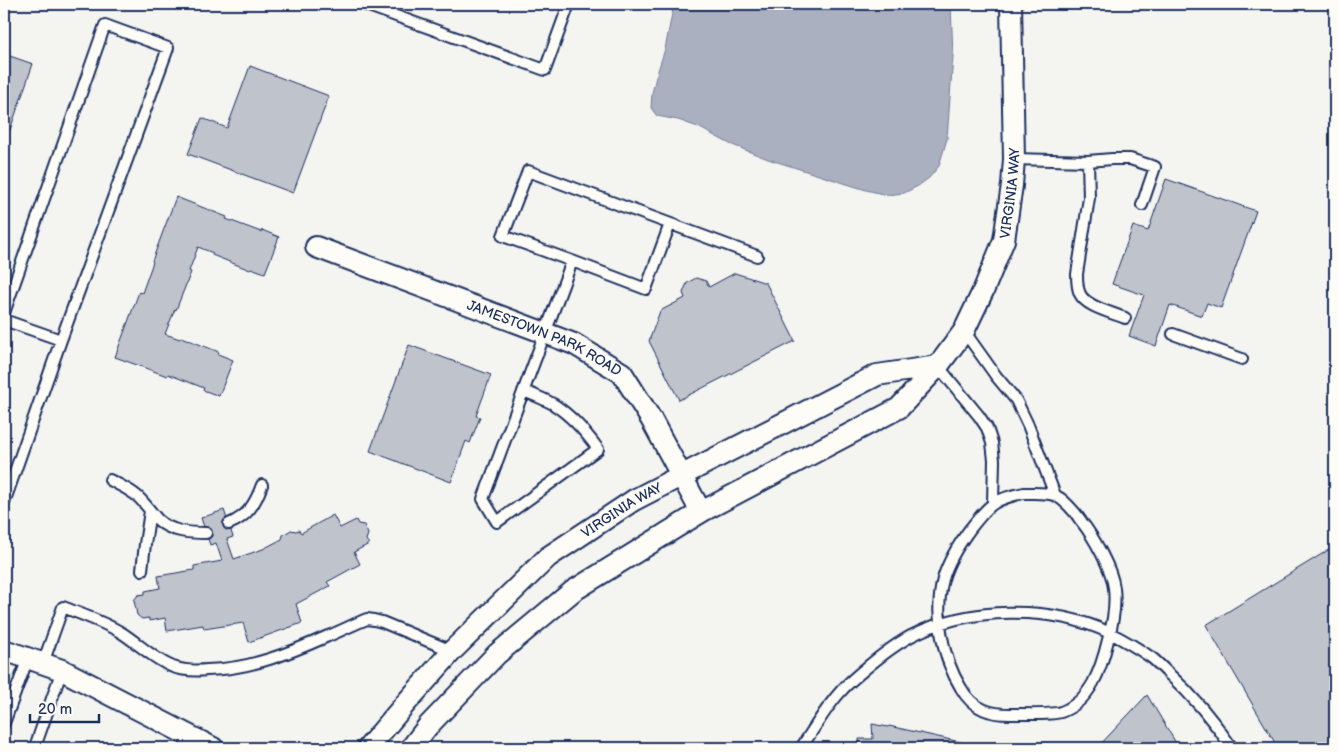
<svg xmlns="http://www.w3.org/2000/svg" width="1339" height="752" font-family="'Balsamiq Sans',sans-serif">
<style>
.water{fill:#aab0bf;stroke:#717c98}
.building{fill:#bfc3cc;stroke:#1b2f5e}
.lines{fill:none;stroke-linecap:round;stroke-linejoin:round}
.lane-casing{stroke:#1b2f5e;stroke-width:14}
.street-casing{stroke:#1b2f5e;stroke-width:24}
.lane{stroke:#fdfcf7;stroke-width:10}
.street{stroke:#fdfcf7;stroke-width:20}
.labels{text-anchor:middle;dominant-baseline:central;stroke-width:4;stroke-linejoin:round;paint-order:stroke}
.street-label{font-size:14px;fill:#1b2f5e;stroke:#fdfcf7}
</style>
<rect width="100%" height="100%" fill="#f4f4f1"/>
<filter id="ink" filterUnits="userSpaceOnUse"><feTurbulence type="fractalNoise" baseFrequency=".02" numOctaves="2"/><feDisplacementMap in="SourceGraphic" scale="10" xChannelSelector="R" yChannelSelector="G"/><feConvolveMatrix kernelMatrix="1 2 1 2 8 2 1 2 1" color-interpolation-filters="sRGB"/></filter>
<g filter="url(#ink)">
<path class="water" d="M674,4H951L953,56L947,139L939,166L929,178L918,186L904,193L887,195L866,190L768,159L730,144L698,127L678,120L657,116L651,108L652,93L656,77L665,49Z"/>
<path class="building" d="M4,54L33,64L4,147Z
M250,66L329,96L293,193L188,154L202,118L227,128Z
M1166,179L1256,211L1221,308L1207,303L1202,316L1170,305L1156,346L1129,336L1144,295L1112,284L1133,226L1148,231Z
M176,197L227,217L226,219L261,232L262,230L279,237L265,273L251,268L250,270L212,255L213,253L198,247L189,271L191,272L176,310L175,309L165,334L180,339L181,337L219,352L218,354L233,360L219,396L203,390L204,388L168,374L167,376L115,357L139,292L142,293L153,262L152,261Z
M735,273L766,283L795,341L679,400L649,341L660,311L685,298L683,293L687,283L696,278L706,281L709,287Z
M409,345L491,375L476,416L480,417L470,443L466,441L451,482L370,451Z
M224,510L233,537L227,539L234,559L263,549L282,539L283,535L291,530L296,531L299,530L301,533L333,515L340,528L356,520L358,524L364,525L368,534L366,540L369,544L354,552L360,564L327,582L330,586L296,604L302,623L249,642L243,623L204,629L203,625L167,631L165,618L149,621V618L142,619L137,615L134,600L138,595L145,594V591L160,588L158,576L194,570V566L222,561L216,543L210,545L201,518Z
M1335,546V748H1278L1206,625Z
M1147,695L1179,748H1097Z
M872,724L888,727L889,726L987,748H860L859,739H873Z"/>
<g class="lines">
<defs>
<path id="lane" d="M363,4L545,70L569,4
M1014,159L1088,161L1089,198L1077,274C1077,281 1077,288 1080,294C1086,307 1113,313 1125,318
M1088,161L1112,159H1130L1155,167L1142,205
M572,261L646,289L670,224
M4,313L105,25L168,48L61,340L4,503
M4,320L61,340
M964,331L996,376L1016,400L1028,425L1055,495
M1173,334L1242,359
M938,366L979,416L987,428L992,443L994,460L993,502
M524,391C534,395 544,399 553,404C572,416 585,431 598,449L497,522L483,499L572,261L503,236L528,171L757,256
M110,480C119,485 129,489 137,496C145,503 151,512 158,520C171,532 189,533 206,533
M1024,493C1033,493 1045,492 1054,495C1063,498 1076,513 1081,521C1093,536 1112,569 1114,588C1116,606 1113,623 1108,640C1101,669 1091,701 1061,712C1053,715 1025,714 1015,714C992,715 973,710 961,688C942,657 934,614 943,579C948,561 959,544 970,529C989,505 993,499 1024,493Z
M229,524C248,516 255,504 262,485
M142,570L145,544L150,511
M43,663L63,607C83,615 104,622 122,633C139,644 155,660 173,667C184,671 196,671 207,670C250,669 290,653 328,636C341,631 354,624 367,619L374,620L382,622L452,651
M4,723L28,658
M36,744L62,670
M801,748C816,726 830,700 851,681C869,665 889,648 911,636C968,606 1052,605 1110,633C1124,640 1139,649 1152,658C1158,663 1163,668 1169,674C1193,696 1214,721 1232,748"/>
<g id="street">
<path id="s1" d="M316,247L574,344L622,373L651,419L701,512"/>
<path d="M4,650L62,670L213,748"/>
<path id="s2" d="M368,748L406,703L452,651L548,557L634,500L877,375L938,366"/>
<path id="s3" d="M411,748L428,726L497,654L573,591L701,512L899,408L938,366L964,331L984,289L1004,240L1012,185L1014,159L1011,4"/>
</g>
</defs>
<use href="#lane" class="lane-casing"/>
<use href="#street" class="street-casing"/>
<use href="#lane" class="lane"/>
<use href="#street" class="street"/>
</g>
</g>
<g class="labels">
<g class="street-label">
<text stroke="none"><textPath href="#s3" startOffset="848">VIRGINIA WAY</textPath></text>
<text stroke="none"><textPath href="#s1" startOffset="246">JAMESTOWN PARK ROAD</textPath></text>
<text stroke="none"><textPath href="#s2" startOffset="350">VIRGINIA WAY</textPath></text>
</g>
</g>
<rect width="1339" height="752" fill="none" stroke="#fdfcf7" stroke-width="20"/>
<rect x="10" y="10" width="1319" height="732" fill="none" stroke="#1b2f5e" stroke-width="2" filter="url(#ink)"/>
<path d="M30 714v8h69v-8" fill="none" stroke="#1b2f5e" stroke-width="2.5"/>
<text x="38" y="714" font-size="15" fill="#1b2f5e" stroke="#fdfcf7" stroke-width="4" paint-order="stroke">20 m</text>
</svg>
